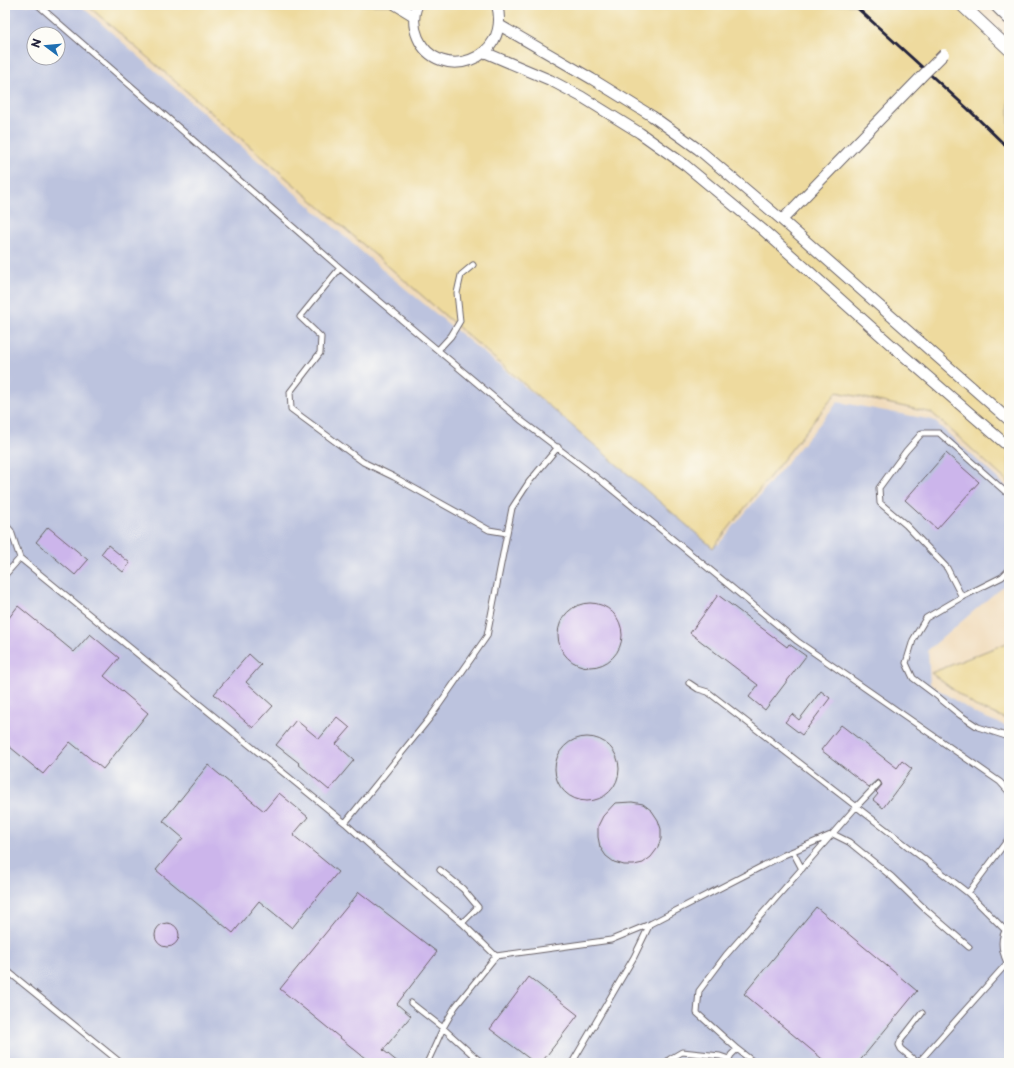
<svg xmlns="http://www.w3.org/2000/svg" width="1014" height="1068" font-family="'Playpen Sans',sans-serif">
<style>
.industrial{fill:#bcc3de;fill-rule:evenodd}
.sand{fill:#eeda9e;stroke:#887e6c}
.building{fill:#ccb5eb}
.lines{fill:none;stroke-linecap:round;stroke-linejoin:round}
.service-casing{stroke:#6a6368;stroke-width:7}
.minor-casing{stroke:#6a6368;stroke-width:12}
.tertiary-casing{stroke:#6a6368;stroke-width:14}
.service{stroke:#fff;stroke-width:5}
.minor{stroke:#fff;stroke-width:10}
.tertiary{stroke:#fff;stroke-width:12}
.rail{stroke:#22223b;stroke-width:3}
.minor-bridge-casing{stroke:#6a6368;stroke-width:12;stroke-linecap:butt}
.minor-bridge{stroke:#fff;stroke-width:10}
</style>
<rect width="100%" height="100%" fill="#fdfcf7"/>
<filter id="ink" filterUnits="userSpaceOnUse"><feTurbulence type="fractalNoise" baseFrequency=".025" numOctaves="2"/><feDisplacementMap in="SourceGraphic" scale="8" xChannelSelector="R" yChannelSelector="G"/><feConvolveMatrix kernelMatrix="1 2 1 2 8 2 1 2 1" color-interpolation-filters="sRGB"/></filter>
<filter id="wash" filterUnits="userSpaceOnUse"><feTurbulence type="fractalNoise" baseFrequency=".012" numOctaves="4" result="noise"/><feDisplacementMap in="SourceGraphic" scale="16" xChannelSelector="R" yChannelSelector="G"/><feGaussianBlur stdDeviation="0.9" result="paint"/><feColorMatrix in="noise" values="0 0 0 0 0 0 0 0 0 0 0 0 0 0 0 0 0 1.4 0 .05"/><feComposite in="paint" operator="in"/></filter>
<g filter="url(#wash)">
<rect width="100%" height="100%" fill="#f1dcbc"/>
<path class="industrial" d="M5,5H80L385,272L718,545L838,402L933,420L1009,489V581L928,650L930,684L976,714L1009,727V1063H5ZM34,34H58V58H34Z"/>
<path class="sand" d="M87,5H968L1009,43V483L932,413L837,392L713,548Z
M1009,642V720L975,706L931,673Z"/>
<g id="blocks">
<path class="building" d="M946,453L979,482L937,529L905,500Z
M48,527L88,560L75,575L36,542Z
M108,545L130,563L123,572L101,554Z
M718,595L787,647L789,644L806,656L765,710L749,697L758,685L690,633Z
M558 635a32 32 0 1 1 64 0a32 32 0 1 1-64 0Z
M18,606L74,652L90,634L119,658L104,676L148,713L103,769L70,742L43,774L5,743V623Z
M249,654L261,665L246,682L273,706L253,728L214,694Z
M821,691L830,698L802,735L785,722L792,714L799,720Z
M337,717L350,728L336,744L354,760L329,790L298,764L299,763L276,745L296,720L319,739Z
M841,725L897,768L902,761L912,769L883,808L873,800L878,794L876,792L882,785L880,781L877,780L869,787L821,750Z
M555 769a32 32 0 1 1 64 0a32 32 0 1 1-64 0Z
M208,765L264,811L279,793L308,817L293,835L338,872L292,928L259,901L233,933L156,870L183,838L163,821Z
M632,802L643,804L652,811L658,820L661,829V839L657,849L651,857L643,863L634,865H624L614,862L606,856L600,847L598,837V826L603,816L615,803Z
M359,892L437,952L397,1004L411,1016L383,1050L399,1063H371L280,989Z
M816,907L917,991L858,1063H827L744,994Z
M155 935a12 12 0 1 1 24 0a12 12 0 1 1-24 0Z
M529,977L578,1015L541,1063H535L490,1029Z"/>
</g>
</g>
<g filter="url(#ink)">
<use href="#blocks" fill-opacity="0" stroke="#6a6368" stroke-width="1"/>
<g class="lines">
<defs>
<path id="service" d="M38,5L340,268L522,421L604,483L797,641L1000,782L1009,792
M340,268L300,317L321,337L320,353L290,392L291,409L363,462L394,477L489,530L507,533L487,636L429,719L345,823
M438,350L451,336L460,321L457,293L461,275L473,265
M5,524L11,531L20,558L345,823L376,851L462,923L496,956L611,940L650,924L784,855L833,834L849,842L892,877L925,909L969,947
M507,533L512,508L529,482L558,447
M1009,570L1002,577L962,597L926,618L913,640L906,663L913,678L937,696L960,715L978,727L1009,737
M5,575L20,558
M962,597L947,568L906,525L880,503L879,488L906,451L922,433H939L1009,495
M689,683L698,689L708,692L968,893L1007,932
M793,852L802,869
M440,870L463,889L478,907L462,923
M968,893L1009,838
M5,969L121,1063
M411,1003L443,1028L475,1057L483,1063
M427,1063L434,1048L443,1028L455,1007L496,956
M572,1063L634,957L650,924
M666,1063L670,1059L682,1052L720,1056L729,1059
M727,1063L731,1055L737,1049
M755,1063L737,1049L697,1013L699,991L726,955L856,807L878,784
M918,1063L1009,961
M918,1063L901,1049L899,1045L901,1040L922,1013"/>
<path id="minor" d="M396,5L414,16
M417,5C413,16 413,27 418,38C438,84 512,61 497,5
M499,25L592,79L652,116L698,149L782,220L1009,420
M484,52L550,80L582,97L640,133L685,165L762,229L889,343L1009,447
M782,220L921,77
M1009,929C1002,939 1004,950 1009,961"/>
<path id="tertiary" d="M962,5L1009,49
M996,5L1009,18"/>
</defs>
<use href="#service" class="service-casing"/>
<use href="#minor" class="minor-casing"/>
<use href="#tertiary" class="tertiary-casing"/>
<use href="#service" class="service"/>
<use href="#minor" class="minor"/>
<use href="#tertiary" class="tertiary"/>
<path class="rail" d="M854,5L968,109L1009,149"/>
<defs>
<path id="minor-bridge" d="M921,77L944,54"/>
</defs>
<use href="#minor-bridge" class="minor-bridge-casing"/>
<use href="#minor-bridge" class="minor-bridge"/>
</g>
</g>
<rect width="1014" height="1068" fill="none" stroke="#fdfcf7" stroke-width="20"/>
<g transform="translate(46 46) rotate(286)"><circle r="19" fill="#fdfcf7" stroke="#a5a5ac"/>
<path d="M0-3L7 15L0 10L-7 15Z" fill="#1f6fb2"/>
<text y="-6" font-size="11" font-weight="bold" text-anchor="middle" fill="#22223b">N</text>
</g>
</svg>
